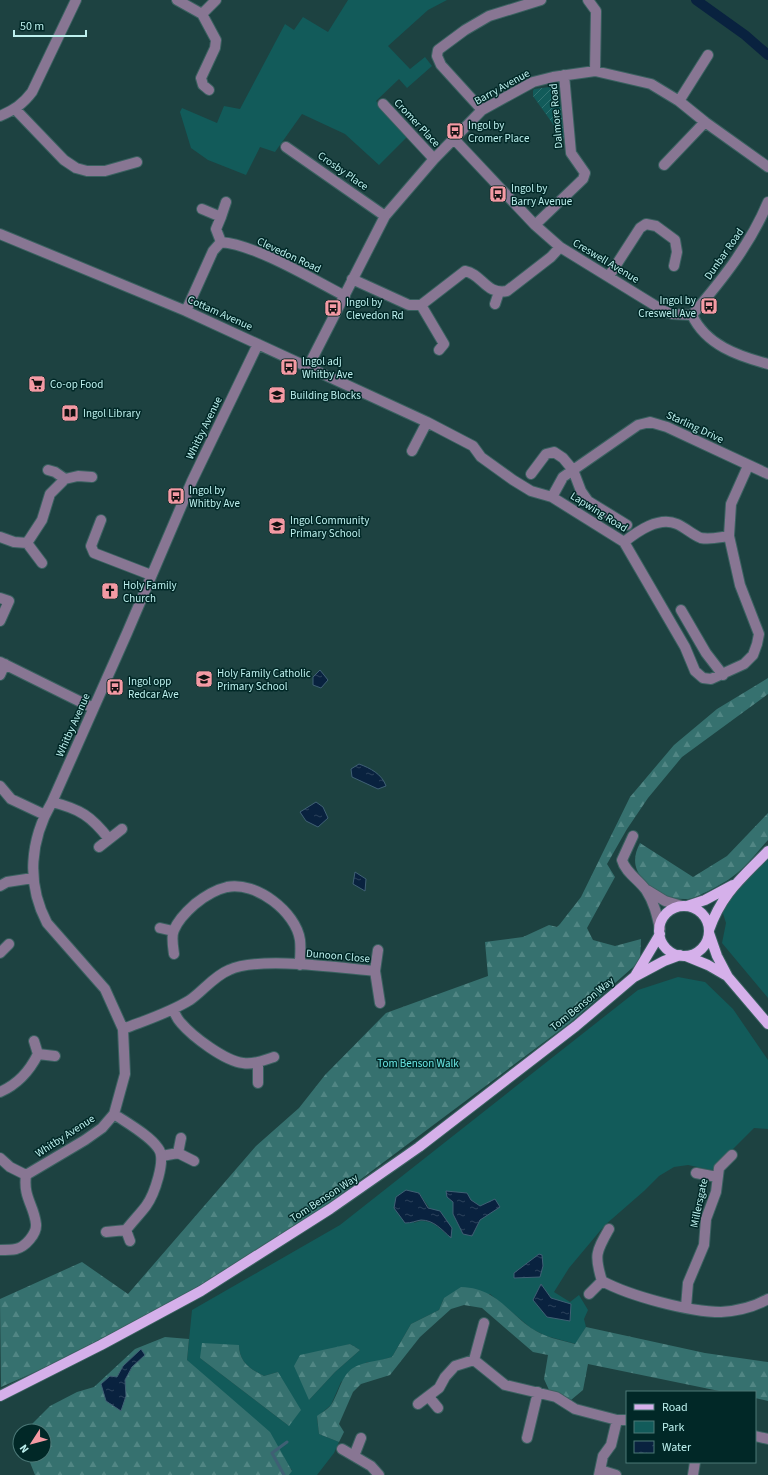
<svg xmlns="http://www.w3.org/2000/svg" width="768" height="1475" font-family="'Source Sans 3',sans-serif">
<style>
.green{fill:#125b5a;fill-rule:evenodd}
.forest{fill:url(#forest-firs);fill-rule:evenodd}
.garden{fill:url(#garden-furrows)}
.water{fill:url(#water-ripples);stroke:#3f6074}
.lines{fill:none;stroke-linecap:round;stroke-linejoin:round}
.stream{stroke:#3f6074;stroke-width:3}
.canal{stroke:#09223f;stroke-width:10}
.minor-casing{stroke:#3a6160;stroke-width:12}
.major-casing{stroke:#3a6160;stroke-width:12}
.minor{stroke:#887693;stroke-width:10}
.major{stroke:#d5b0ea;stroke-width:10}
.labels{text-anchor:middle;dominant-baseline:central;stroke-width:3;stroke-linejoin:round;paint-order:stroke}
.street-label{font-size:11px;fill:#bdf0ee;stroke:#012827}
.poi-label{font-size:11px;fill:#bdf0ee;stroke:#012827;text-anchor:start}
.park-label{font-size:11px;fill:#6be7e4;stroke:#012827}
</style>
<defs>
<pattern id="forest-firs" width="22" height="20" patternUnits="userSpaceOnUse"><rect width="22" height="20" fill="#36716f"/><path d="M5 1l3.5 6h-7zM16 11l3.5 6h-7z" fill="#518684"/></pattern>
<pattern id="garden-furrows" width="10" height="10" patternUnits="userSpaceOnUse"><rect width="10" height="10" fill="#125b5a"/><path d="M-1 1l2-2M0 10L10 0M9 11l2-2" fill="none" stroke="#337372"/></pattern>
<pattern id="water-ripples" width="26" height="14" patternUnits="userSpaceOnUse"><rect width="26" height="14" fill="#09223f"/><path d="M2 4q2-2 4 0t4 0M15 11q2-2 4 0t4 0" fill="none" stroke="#2b425b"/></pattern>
</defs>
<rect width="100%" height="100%" fill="#1d4241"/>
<path class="green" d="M348,0H447L428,10L388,46L410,69L425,57L432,66L407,88L399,79L376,101L407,137L379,165L345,134L302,114L275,152L260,147L246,175L208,160L191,148L180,112L182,108L217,123L224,106L240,109L285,24L294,30L303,17L328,32Z
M768,858V998L722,943L726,923L720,904Z
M678,977L705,982L733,1009L768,1060V1129L754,1128L712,1170L688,1165L674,1167L659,1176L644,1191L605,1225L569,1268L554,1292L570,1302L579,1295L588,1310L584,1319L586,1327L576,1344L546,1336L532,1329L490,1294L444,1298L439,1310L411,1324L392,1357L375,1362H367L341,1382L331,1405L317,1417L319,1434L339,1442L334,1453L317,1475H289L292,1470L187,1360L192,1310L340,1225L638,990ZM419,1193L451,1238C439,1228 429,1216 414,1223ZM467,1193L471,1200L480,1206V1220L472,1236L463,1234L453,1214V1201ZM541,1284L551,1298L533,1300ZM350,1344L360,1350L335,1372L309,1400L338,1348ZM239,1345C239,1362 250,1369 264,1376L278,1372L289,1426L200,1358Z"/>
<path class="forest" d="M768,678V694L682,757L648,798L627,829L607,864L615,877L587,928L593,940L615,946L641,939L640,961L571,1022L325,1206L195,1291L42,1369L1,1387L0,1299L82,1262L128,1294L256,1146L299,1108L325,1075L386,1013L488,976L485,942L523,937L549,925L557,927L560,924L581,897L630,797L674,745L717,709Z
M768,813V840C757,852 745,868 732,877C726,882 695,899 688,899C670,900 654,893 643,879C633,868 633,856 640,843L693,877L727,856Z
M461,1287C495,1288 506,1310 531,1328C544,1337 560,1340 575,1344L586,1327L705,1353L768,1362V1401L755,1398V1392H724L588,1364L583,1390L571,1400L549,1390L544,1379L548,1355L533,1352L482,1308L464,1305L451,1309L420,1337L390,1375L361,1384L353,1392L339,1424L344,1432L339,1442L319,1434L317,1416C321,1413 328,1409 331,1405C339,1393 341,1376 353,1368C364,1361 380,1361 392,1357L411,1324L439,1310L444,1298Z
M165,1337L189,1339L187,1360L270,1432L292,1471L289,1475H35L27,1455H44V1431H20V1439L17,1431L31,1425L50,1406L77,1392L94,1387L135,1349ZM141,1350L144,1355L132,1367L125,1380L126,1396L110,1376L117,1377L123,1366Z
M202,1343L239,1345C239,1362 250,1369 264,1376L278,1372L301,1410L289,1426L200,1358Z
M350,1344L360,1350L335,1372L309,1400L294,1366L300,1355Z"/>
<path class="garden" d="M558,86L565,141L533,96V91L534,89Z"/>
<path class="water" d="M320,670L328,680L321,688L313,685V677Z
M359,764C370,768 382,774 386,786L378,789L352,777L351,769Z
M316,802L323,807L328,818L318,827L306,821L300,812Z
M355,872L366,879L365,891L353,884Z
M406,1190L419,1193L428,1208L440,1211L452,1228L451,1238C442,1230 434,1220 421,1220C415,1221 412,1223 405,1223L394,1208L396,1197Z
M446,1191L467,1193L471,1200L480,1206L495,1199L500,1207L480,1220L472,1236L463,1234L453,1214V1202L447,1197Z
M539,1254L542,1255L543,1266L540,1277L514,1278V1273Z
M541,1284L551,1298L571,1304L570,1321L547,1317L533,1300Z
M141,1349L145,1355L132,1367L125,1380L126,1396L121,1411L106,1401L101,1384L110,1376L117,1377L123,1366Z"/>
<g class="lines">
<path class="stream" d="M284,1475L272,1453L287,1442"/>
<path class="canal" d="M696,0L745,35L768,55"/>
<defs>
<path id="minor" d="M177,0L202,14L216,40L215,48L201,78L203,85L209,90
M588,0L596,11L595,71
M202,14L216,0
M679,101L708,55
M383,104L434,159
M15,109L64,160L76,168L87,171H105L137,162
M482,110L441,65L437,56L438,50L465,30L489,16L541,0
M0,116C14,110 23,104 32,92L76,0
M454,139L535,225L560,247L664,311L672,314L692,315
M286,147L385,216
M664,165L705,122
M202,209L221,217L226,202
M535,225L583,179L585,173L571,153L564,75
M0,234L186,311L427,422L473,446L481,457L513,480L531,491L552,497L624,542L685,647L695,671L703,678L711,679L744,664L753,655L757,644L759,634L740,585L729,536L731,504L748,466
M221,242L216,229L221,217
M609,276L640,228L646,224L656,226L675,240L677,252L674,266
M352,279L409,305H421L465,271C482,274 486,295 507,291L551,257L560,247
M495,304L499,292
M421,305L444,344L439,350
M186,311L213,251L221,242C256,245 312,279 345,296
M692,315C722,280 750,245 768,202
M692,315C706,345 738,356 768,364
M308,367L385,216L434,159L482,110L533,82L553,77L595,71L651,84L679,101L705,122L768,167
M412,451L427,422
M48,470L55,472L65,479L78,476L92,477
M531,474L546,454L554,452L563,458L573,470L581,491L588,501L627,525
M552,497L563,477L638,425L650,422L667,427L768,474
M101,520L91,546L94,553L151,575
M0,537L14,542L27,543L42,520L50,494L65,479
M624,542C638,531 659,516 677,524C686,528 693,535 701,538C711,540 720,537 729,536
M27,543L42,563
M0,598L9,601L0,621
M681,610L706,653L723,675
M0,662L93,708
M0,675L5,664
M0,786L11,799L45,815
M52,802C80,809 91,816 109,839
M633,836L622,860C625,872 639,880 646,890C654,902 657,915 660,929
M99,847L122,829
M0,886L7,882L33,878
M647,890L665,901L682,906
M160,928L173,931
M378,950L375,971L380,1003
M0,953L9,944
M174,954C173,947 171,936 174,930C178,920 187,911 195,904C205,896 214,890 227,887C256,881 296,912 300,940C301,948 300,957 300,965
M173,1009C175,1014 177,1019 181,1023C193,1037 225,1061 243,1063C254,1065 264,1060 274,1057
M123,1029C146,1020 169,1013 190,1000C203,991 214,976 229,970C259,956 340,968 375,971
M38,1054L55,1056
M258,1063V1083
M0,1092C18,1084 29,1072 38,1054L34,1041
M178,1153L194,1161
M162,1156L178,1153L181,1138
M0,1158L10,1167L26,1175
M696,1173L717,1177
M609,1229C596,1252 594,1255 602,1281C630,1296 689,1312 721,1312C737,1311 754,1307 768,1299
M126,1230L130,1241
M106,1232L126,1230C132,1222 140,1214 146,1206C154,1195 167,1159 158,1148C149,1135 127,1123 114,1114
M0,1250C5,1250 11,1250 16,1249C25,1247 37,1234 36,1224C34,1205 23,1198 26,1175L85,1140L102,1128L114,1114L125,1074L123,1029L105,989L47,923C26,883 30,840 52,802L127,633L192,481L258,344
M589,1294L602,1281
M686,1307L688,1283L704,1245L706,1219L716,1192L719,1168L732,1155
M474,1360L484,1323
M429,1397L438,1408
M418,1404L439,1388L445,1377L455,1366L474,1360L505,1385L556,1397L575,1409L617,1420H627
M755,1436L768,1439
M527,1438L538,1392
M342,1449L371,1466L379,1475
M354,1456L361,1438
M600,1470L616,1475
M599,1475L603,1456L611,1445L617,1420
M693,1475L695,1462"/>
<path id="major" d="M687,906L705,900L733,885
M659 931a25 25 0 1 1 50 0a25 25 0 1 1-50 0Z
M709,930C722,893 742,878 768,851
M709,933L717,956L728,977L768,1024
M686,956L708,965L727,976
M635,976L660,934
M0,1396L101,1345L201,1291L330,1209L419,1147L576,1026L634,977L664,961L680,955"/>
</defs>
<use href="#minor" class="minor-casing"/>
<use href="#major" class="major-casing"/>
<use href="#minor" class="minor"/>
<use href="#major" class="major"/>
</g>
<defs>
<symbol id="bus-square" viewBox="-11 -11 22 22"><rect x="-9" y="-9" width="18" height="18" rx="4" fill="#f49aa4" stroke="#012827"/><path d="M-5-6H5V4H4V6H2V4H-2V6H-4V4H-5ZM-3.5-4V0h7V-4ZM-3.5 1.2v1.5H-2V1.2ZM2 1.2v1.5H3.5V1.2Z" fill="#111"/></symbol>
<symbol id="supermarket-square" viewBox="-11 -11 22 22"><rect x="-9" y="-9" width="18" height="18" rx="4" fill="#f49aa4" stroke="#012827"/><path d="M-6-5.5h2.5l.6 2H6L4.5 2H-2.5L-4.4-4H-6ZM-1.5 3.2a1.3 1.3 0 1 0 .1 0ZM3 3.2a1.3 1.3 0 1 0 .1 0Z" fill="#111"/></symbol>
<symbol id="school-square" viewBox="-11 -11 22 22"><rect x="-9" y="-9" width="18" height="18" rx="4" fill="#f49aa4" stroke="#012827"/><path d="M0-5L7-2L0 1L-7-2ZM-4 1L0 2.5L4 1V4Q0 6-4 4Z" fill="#111"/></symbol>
<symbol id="library-square" viewBox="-11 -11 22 22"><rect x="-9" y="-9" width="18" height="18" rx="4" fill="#f49aa4" stroke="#012827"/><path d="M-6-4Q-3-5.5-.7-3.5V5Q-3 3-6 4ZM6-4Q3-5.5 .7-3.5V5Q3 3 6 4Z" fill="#111"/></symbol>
<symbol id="church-square" viewBox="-11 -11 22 22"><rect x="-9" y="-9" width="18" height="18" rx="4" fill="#f49aa4" stroke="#012827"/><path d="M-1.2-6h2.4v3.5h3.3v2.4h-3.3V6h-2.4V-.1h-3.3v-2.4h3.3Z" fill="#111"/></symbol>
</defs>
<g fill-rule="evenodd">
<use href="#bus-square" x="445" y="121" width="20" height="20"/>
<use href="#bus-square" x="488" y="184" width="20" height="20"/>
<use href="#bus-square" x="699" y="296" width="20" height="20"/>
<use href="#bus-square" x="323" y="298" width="20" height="20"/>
<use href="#bus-square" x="279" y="357" width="20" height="20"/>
<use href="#supermarket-square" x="27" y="374" width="20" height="20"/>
<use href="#school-square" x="267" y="385" width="20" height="20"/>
<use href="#library-square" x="60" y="403" width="20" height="20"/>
<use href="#bus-square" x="166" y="486" width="20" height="20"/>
<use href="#school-square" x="267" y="516" width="20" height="20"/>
<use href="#church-square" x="100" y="581" width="20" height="20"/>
<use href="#school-square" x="194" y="669" width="20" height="20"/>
<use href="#bus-square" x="105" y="677" width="20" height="20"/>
</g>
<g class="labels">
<g class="street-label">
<text transform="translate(502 87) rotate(-29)">Barry Avenue</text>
<text transform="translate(556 116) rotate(-95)">Dalmore Road</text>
<text transform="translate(417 123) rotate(47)">Cromer Place</text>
<text transform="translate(343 171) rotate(35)">Crosby Place</text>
<text transform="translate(724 254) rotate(-55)">Dunbar Road</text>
<text transform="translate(289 255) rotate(25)">Clevedon Road</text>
<text transform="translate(606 261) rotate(31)">Creswell Avenue</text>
<text transform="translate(220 313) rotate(24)">Cottam Avenue</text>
<text transform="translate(695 427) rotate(25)">Starling Drive</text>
<text transform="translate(204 428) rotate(-64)">Whitby Avenue</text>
<text transform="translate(599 512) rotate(32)">Lapwing Road</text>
<text transform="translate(73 725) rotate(-66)">Whitby Avenue</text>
<text transform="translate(338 956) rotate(5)">Dunoon Close</text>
<text transform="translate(582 1004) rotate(-39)">Tom Benson Way</text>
<text transform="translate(65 1136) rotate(-33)">Whitby Avenue</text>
<text transform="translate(324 1198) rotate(-33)">Tom Benson Way</text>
<text transform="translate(699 1203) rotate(-78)">Millersgate</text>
</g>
<g class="poi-label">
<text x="468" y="125">Ingol by<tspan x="468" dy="13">Cromer Place</tspan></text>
<text x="511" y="188">Ingol by<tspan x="511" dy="13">Barry Avenue</tspan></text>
<text x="696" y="300" text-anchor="end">Ingol by<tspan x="696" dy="13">Creswell Ave</tspan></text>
<text x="346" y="302">Ingol by<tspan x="346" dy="13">Clevedon Rd</tspan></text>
<text x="302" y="361">Ingol adj<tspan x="302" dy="13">Whitby Ave</tspan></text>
<text x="50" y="384">Co-op Food</text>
<text x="290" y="395">Building Blocks</text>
<text x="83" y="413">Ingol Library</text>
<text x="189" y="490">Ingol by<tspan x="189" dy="13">Whitby Ave</tspan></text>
<text x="290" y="520">Ingol Community<tspan x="290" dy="13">Primary School</tspan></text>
<text x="123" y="585">Holy Family<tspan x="123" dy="13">Church</tspan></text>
<text x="217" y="673">Holy Family Catholic<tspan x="217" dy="13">Primary School</tspan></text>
<text x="128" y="681">Ingol opp<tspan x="128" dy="13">Redcar Ave</tspan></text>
</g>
<g class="park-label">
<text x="418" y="1063">Tom Benson Walk</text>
</g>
</g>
<rect x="626" y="1391" width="130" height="72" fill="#012827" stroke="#4c7877"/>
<rect x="634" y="1404" width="20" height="6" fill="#d5b0ea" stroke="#4c7877"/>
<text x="662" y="1411" font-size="12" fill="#bdf0ee">Road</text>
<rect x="634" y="1421" width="20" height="12" fill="#125b5a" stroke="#4c7877"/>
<text x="662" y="1431" font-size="12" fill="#bdf0ee">Park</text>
<rect x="634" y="1441" width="20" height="12" fill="url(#water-ripples)" stroke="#4c7877"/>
<text x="662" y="1451" font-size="12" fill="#bdf0ee">Water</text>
<g transform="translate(32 1443) rotate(234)"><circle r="19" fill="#012827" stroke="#4c7877"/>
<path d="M0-3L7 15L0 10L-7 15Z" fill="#f49aa4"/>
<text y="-6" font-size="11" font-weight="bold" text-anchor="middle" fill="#bdf0ee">N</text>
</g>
<path d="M14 30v6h72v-6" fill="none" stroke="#bdf0ee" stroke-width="2"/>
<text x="20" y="30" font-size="12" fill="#bdf0ee" stroke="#012827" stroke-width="3" paint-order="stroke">50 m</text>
</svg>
